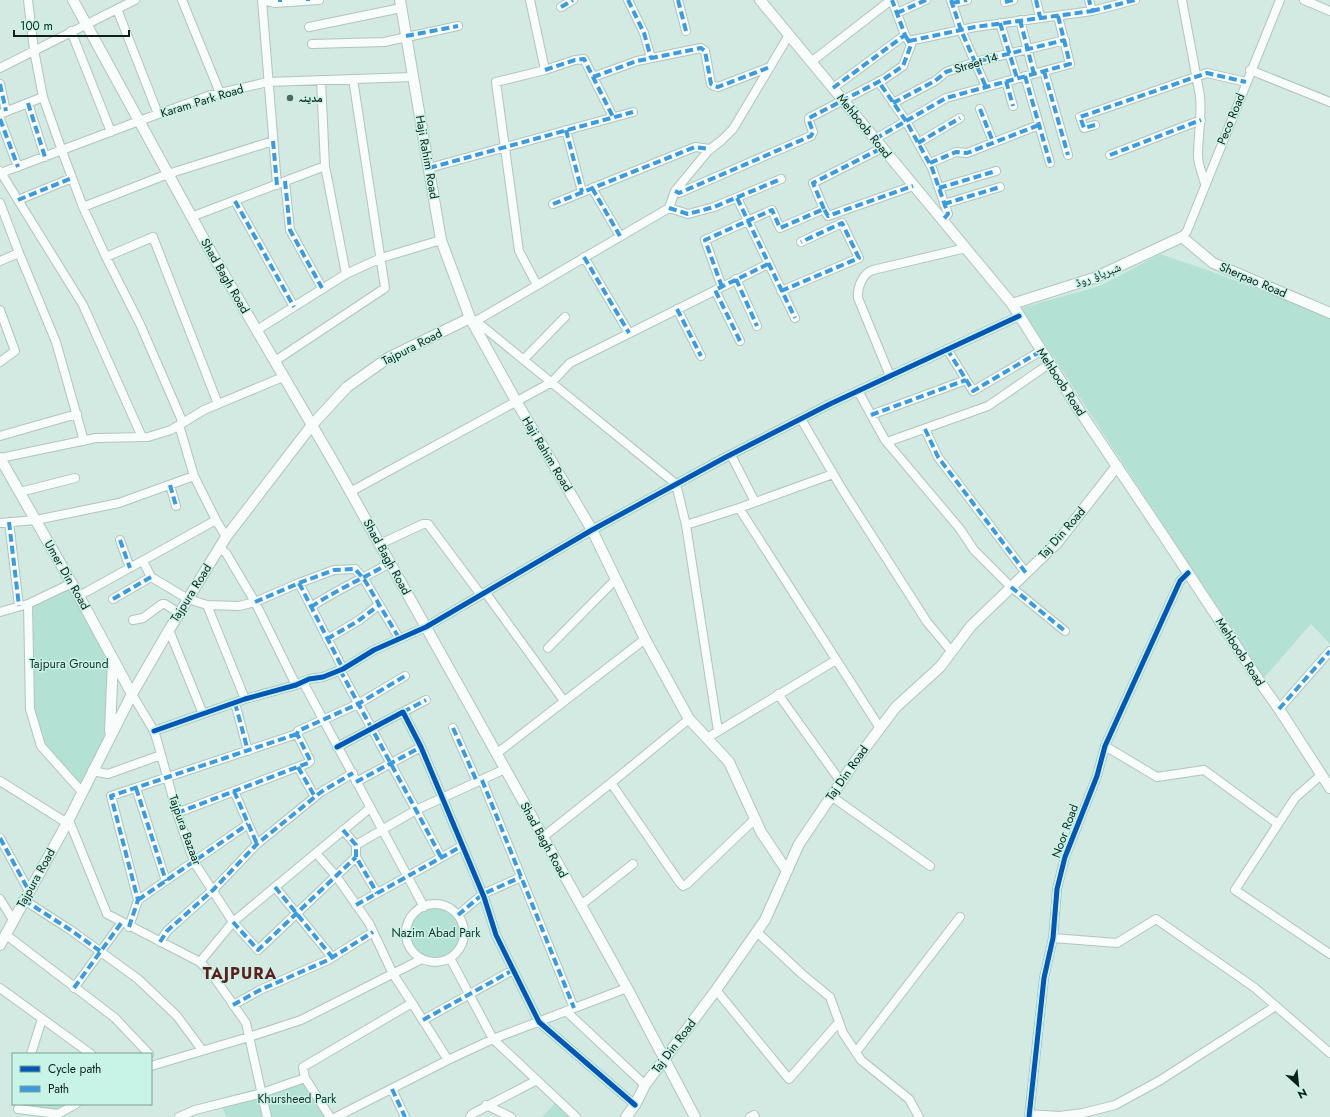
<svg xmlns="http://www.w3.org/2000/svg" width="1330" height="1117" font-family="Jost,'Noto Naskh Arabic',sans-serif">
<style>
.green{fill:#b3e2d4}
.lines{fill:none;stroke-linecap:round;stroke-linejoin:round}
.minor-casing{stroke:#b2c4bf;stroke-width:10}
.major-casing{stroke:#b2c4bf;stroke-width:12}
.minor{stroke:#f8fcfb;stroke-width:8}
.major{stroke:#f8fcfb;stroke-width:10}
.quiet{stroke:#3a9bdf;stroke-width:4;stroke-dasharray:8 4;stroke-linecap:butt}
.cycleway-casing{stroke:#c7f4e6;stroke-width:8}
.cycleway{stroke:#0057b8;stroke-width:5}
.poi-dot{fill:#536761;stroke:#c7f4e6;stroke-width:1.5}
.labels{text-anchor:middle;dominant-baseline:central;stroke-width:3;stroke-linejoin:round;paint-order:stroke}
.street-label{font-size:12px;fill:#0f201b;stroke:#c7f4e6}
.poi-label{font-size:12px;font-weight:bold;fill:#0f201b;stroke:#c7f4e6;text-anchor:start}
.park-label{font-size:12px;fill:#192e28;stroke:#c7f4e6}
.district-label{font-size:16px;font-weight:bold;letter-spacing:1px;fill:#621d1c;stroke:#c7f4e6}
</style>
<rect width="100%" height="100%" fill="#d2eae2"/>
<path class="green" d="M1160,254L1213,272L1330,317V644L1311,624L1264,678L1021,308L1100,286Z
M72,583L111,657L103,747L82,792L41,746L30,709L28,604Z
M406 933a29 29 0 1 1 58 0a29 29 0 1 1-58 0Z
M305,1078L329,1117H226L221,1104Z
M558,1100L576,1117H542Z
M19,1104H76L63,1112L18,1109Z"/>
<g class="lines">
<defs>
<path id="minor" d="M28,0L34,50L43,97L62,151L83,207L106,257L140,324L183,423
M182,0L220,93
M262,0L277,185
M263,0L275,3L319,0
M530,0L545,70
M628,0L644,33L651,58
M678,0L686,31
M951,0L961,30L986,87
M1036,0L1040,17
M1182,0L1200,96C1202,117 1198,135 1198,156C1198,165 1203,175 1205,184
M1304,0L1330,11
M1005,2L1013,0
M952,3L967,0
M561,7L573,0
M117,9L158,114
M1092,11L1135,0
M897,13L926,0
M1020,20L1034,74
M1000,23L1017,78
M309,27L401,8
M71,31L111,132
M909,41L975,27L1092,11L1089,0
M312,44L384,42L458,26
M811,62L891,0
M0,68L135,0
M1250,70L1330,102
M1044,71L1068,155
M1025,76L1050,163
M593,77L637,61L701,48L705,51L711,84L714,86L718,87L770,67
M321,80L325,166L346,274
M1006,81L1013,106
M0,84L6,111
M881,85L906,121L932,168L948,214L942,221
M833,88L905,35L892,0
M28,103L45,157
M893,103L935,81L946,72L975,62L1065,40
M980,109L993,142
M0,114L43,97
M0,119L18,167
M1095,125L1084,128L1080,117L1207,73L1246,82
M566,130L582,192
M875,139L946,98L1070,64L1058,16
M918,143L960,118
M1110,155L1201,120
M930,163L956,152L967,153L1039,125
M429,168L633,112
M0,171L83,305L142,437
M1,173L139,121L211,95L268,82L413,77
M285,181L290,230L322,288
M592,188L620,236
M939,188L996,171
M675,191L679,193L811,136L813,132L809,121V118L884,79L903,66L911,45L905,35
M737,198L795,318
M18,200L72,178
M235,201L294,307
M0,203L19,253L56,342L84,441
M553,204L695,147L710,149
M944,204L1000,187
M83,207L168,174L273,141
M669,208L688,214L714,207L781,179
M824,209L813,183L882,148
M191,217L325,166
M1182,237L1187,231L1280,0
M106,257L153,237L218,404
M584,257L629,333
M0,261L19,253
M736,279L757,326
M537,285L519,251L496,82L545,70L575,60L584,59L613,117
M722,287L705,240L772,210L780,228L824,209L828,216L913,186
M715,290L740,341
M781,291L859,258L842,223L801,242
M677,309L701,356
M0,310L15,351L0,362
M470,319L476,321L676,484L686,525L718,731
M476,321L669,208L675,191L708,151L722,140L733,129L789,35
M257,330L346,274L381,258L441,240
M947,349L973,391L1041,351
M524,359L565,317
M275,361L385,288L353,79
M890,376L858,298C857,287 863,273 873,270L966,248
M858,391L885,440L960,529L974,550L1011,587L1065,631
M871,415L966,380
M801,419L842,489L927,622L952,652
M925,429L938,457L1026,573
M0,436L77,414
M887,442L988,406L1049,364
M731,455L755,502
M0,458L96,438L148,437L171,430L204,410L283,377
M170,485L176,506
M20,492L75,478
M350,492L552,382L570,363L768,264
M739,508L880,728
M216,520L226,537
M9,522L19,606
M0,523L36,520L119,503L194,476
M686,525L739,508L833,474
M120,540L130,568
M380,544L423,524H428L481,595
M219,547L226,553L255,602L296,685
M143,561L151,577L188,599L207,605L239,606L255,602L299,583L334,570L355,569L364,579L399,638
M299,583L343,669
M485,592L564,701
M79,596L216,520L194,476L179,425
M113,599L151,577
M28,604L30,709L41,746L82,792
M207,605L245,699
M311,607C336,590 364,578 390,563
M0,612L28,604L72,583
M133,620L143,618L162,604H165L179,613
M169,630L203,714
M327,639L358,621L379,605
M548,648L616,579
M340,670L416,810L441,857
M303,682L424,907
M132,694L154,731L157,740L177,813L194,862L233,922L258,950L356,857
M778,694L841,782
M235,703L248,751
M1279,709L1330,651
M403,712L426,700
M453,728L477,782
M154,731L245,699L296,685L309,679L323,677L343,669L374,650L426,627L592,530L726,457L830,404L1019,316
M707,738L836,660
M1105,746L1157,777L1204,770L1278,824
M337,747L403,712L421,747L484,897L496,935L539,1022L635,1105
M496,754L645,639
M298,767L315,797
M92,771L108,774L161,755
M1321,775L1295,798L1235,890L1330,954
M482,780L574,1008
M0,781L67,823
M356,782L421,747
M611,783L680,883L683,886L687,884L755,819
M136,788L166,881
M234,791L257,844
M831,796L930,866
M177,813L308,763L310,761L309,758L297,734L298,731L358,704L405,676
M68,818L107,914L200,962L214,977L246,1023L267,1117
M343,830L356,845V857L377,893
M543,837L611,783L689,719
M0,838L29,891
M356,845L416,810L505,769
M316,853L336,876L369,923L393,974L412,1003
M275,887L332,957
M0,899L13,920
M24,900L72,931L138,979L177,1016L202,1050
M138,900L248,824
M406 933a29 29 0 1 1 58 0a29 29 0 1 1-58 0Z
M356,905L462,846
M581,905L633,864
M458,915L483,894L521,877
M129,927L138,900L111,796L297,734
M757,932L802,974L830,997L843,1033L861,1060L909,1099L919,1117
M5,934L115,1018L149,1054
M1053,938L1117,943L1156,919L1255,988L1330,1053
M160,942L167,931L213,890L257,844L321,792L353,773
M450,958L493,1039L576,1117
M200,962L233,922L370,808
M0,988L91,1054
M74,988L122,922
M716,990L789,1079L839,1022
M233,1005L260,990L328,960L373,932
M566,1011L645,1085
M423,1020L513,970
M856,1052L960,917
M31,1054L42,1019
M151,1066L249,1037L301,1020L422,959
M305,1078L330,1117
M392,1089L405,1117
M486,1105L511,1117
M18,1109L58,1114L76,1104
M1029,1114L1059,1116L1083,1113L1115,1105L1159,1081L1276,1006
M179,1117L195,1110L262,1093L305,1078L303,1067L412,1003L448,1060
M336,1117L448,1060L493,1039L627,988
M470,1117L472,1114L537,1080
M750,1117L754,1115L755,1117
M1029,1117L1044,978L1053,938L1057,889L1065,857L1097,776L1105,746L1180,581L1188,573"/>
<path id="major" d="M73,0L207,245L337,468L522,799L627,988L695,1117
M400,0L441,240L470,318L516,401L592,530L645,639L689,719L729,762L761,832L787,871
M760,0L1012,304L1079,410L1163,535L1262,685L1279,709L1330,788
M1012,304L1094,278L1182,237L1213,263L1330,313
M0,458L79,596L132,694
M110,731L113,659
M0,945L67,823L132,694L169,630L226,537L312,425L347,387L388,358L470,318
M626,1117L635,1105L645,1085L716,990L765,920L799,844L856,760L896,707L940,667L971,626L1057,543L1117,466"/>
</defs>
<use href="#minor" class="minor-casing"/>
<use href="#major" class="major-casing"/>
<use href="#minor" class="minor"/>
<use href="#major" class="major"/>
<path class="quiet" d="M280,0V2
M308,0V1
M628,0L644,33L651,58
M678,0L686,31
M951,0L961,30L986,87
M1036,0L1040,17
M1005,2L1013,0
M952,3L967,0
M561,7L573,0
M1092,11L1135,0
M897,13L926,0
M1020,20L1034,74
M1000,23L1017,78
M406,36L458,26
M909,41L975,27L1092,11L1089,0
M545,70L575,60L584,59L613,117
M1044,71L1068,155
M1025,76L1050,163
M593,77L637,61L701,48L705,51L711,84L714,86L718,87L770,67
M1006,81L1013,106
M0,84L6,111
M881,85L906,121L932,168L948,214L942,221
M833,88L905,35L892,0
M28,103L45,157
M893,103L935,81L946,72L975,62L1065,40
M980,109L993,142
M0,119L18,167
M1095,125L1084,128L1080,117L1207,73L1246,82
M566,130L582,192
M875,139L946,98L1070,64L1058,16
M273,141L277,185
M918,143L960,118
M1110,155L1201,120
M930,163L956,152L967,153L1039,125
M429,168L633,112
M285,181L290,230L322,288
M592,188L620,236
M939,188L996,171
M675,191L679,193L811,136L813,132L809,121V118L884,79L903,66L911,45L905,35
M737,198L795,318
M18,200L72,178
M235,201L294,307
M553,204L695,147L710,149
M944,204L1000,187
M669,208L688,214L714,207L781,179
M824,209L813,183L882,148
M584,257L629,333
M736,279L757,326
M722,287L705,240L772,210L780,228L824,209L828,216L913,186
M781,291L859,258L842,223L801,242
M677,309L701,356
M740,341L715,290L768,264
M947,349L973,391L1041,351
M871,415L966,380
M925,429L938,457L1026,573
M170,485L176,506
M9,522L19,606
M120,540L130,568
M299,583L343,669
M1011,587L1065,631
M113,599L151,577
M255,602L299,583L334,570L355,569L364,579L399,638
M311,607C336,590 364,578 390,563
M327,639L358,621L379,605
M340,670L416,810L441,857
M235,703L248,751
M1279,709L1330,651
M403,712L426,700
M453,728L477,782
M298,767L315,797
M482,780L574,1008
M356,782L421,747
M136,788L166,881
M234,791L257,844
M177,813L308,763L310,761L309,758L297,734L298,731L358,704L405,676
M343,830L356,845V857L377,893
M0,838L29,891
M275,887L332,957
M24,900L72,931L100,951
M138,900L248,824
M356,905L462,846
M458,915L483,894L521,877
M233,922L258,950L356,857
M129,927L138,900L111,796L297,734
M160,942L167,931L213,890L257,844L321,792L353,773
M74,988L122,922
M233,1005L260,990L328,960L373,932
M423,1020L513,970
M392,1089L405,1117"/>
<defs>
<path id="cycleway" d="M154,731L245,699L296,685L309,679L323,677L343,669L374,650L426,627L592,530L726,457L830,404L1019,316
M337,747L403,712L421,747L484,897L496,935L539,1022L635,1105
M1029,1117L1044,978L1053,938L1057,889L1065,857L1097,776L1105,746L1180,581L1188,573"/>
</defs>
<use href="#cycleway" class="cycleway-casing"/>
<use href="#cycleway" class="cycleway"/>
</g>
<circle class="poi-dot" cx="290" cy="98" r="4"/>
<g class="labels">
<g class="street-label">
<text transform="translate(976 63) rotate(-17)">Street 14</text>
<text transform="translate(202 101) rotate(-17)">Karam Park Road</text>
<text transform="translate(1231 119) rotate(-68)">Peco Road</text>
<text transform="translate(864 126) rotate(51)">Mehboob Road</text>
<text transform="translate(427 157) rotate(80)">Haji Rahim Road</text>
<text transform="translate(1098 275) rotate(-21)">شېرپاؤ روڈ</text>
<text transform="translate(225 276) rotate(60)">Shad Bagh Road</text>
<text transform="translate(1253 280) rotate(23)">Sherpao Road</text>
<text transform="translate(412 347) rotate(-27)">Tajpura Road</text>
<text transform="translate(1061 382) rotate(57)">Mehboob Road</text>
<text transform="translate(547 454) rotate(59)">Haji Rahim Road</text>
<text transform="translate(1062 533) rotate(-49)">Taj Din Road</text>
<text transform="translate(387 557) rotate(61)">Shad Bagh Road</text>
<text transform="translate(67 575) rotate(60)">Umer Din Road</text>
<text transform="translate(191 593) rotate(-58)">Tajpura Road</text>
<text transform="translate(1240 652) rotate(57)">Mehboob Road</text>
<text transform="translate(847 773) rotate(-55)">Taj Din Road</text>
<text transform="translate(185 830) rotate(70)">Tajpura Bazaar</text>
<text transform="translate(1065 831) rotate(-70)">Noor Road</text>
<text transform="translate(544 840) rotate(61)">Shad Bagh Road</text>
<text transform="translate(36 878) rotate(-61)">Tajpura Road</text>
<text transform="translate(674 1046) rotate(-53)">Taj Din Road</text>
</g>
<g class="poi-label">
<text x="298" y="98">مدینہ</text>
</g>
<g class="park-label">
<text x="69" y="664">Tajpura Ground</text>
<text x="436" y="933">Nazim Abad Park</text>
<text x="297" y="1099">Khursheed Park</text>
</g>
<g class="district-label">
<text x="240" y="973">TAJPURA</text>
</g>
</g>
<rect x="12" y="1053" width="140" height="52" fill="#c7f4e6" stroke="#7d9f95"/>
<rect x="20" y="1066" width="20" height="6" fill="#0057b8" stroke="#7d9f95"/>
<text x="48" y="1073" font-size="12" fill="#0f201b">Cycle path</text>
<rect x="20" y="1086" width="20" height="6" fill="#3a9bdf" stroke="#7d9f95"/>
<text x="48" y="1093" font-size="12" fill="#0f201b">Path</text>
<g transform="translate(1298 1085) rotate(153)" stroke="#c7f4e6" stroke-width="3" paint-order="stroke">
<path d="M0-3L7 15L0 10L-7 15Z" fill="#0f201b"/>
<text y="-6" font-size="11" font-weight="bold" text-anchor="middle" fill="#0f201b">N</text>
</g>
<path d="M14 30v6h115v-6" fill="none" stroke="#0f201b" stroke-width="2"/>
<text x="20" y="30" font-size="12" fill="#0f201b" stroke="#c7f4e6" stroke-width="3" paint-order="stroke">100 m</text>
</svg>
